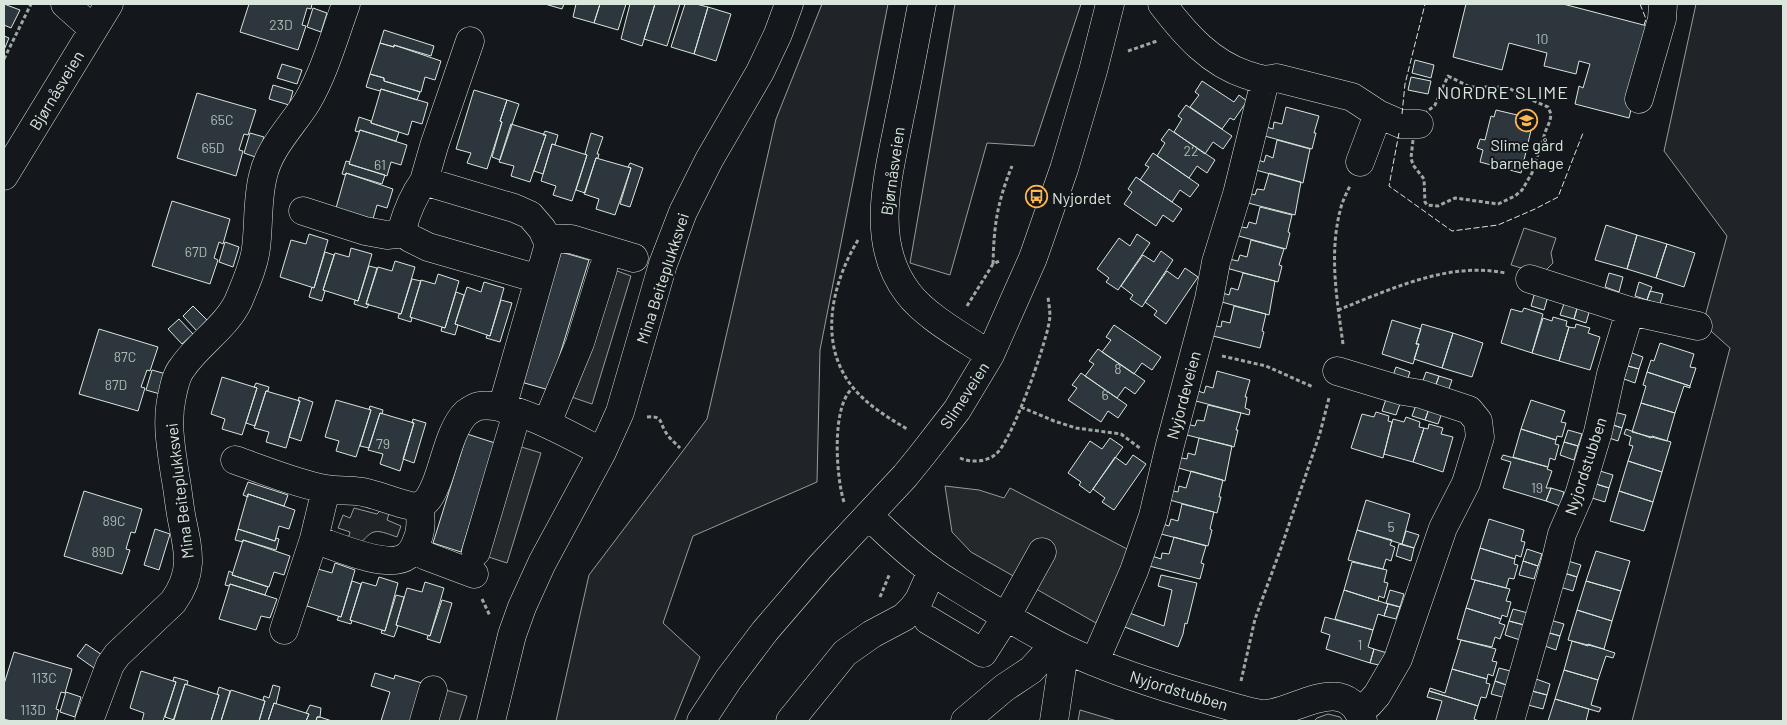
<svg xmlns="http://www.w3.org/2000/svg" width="1787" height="725" font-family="Barlow,sans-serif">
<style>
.green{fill:#202428;stroke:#939e99}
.parking{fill:#24282b;stroke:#939e99}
.building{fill:#2c363c;stroke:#d8e6dc}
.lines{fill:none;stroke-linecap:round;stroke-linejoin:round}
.minor-casing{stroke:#d8e6dc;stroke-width:29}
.path{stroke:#9da8a2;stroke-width:3;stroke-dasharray:4 2.5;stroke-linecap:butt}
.minor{stroke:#14181c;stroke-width:28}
.fence{stroke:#d8e6dc;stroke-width:1;stroke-dasharray:6 2.5;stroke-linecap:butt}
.labels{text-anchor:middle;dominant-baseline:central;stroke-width:4;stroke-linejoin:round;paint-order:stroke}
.number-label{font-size:14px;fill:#adbab4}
.street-label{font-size:16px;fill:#d8e6dc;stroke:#14181c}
.poi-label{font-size:16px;fill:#d8e6dc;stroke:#14181c}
.neighbourhood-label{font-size:18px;letter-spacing:1px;fill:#d8e6dc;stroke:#14181c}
</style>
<rect width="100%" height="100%" fill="#14181c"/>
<path class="green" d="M822,4H888L820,350L817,482L693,536L663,623L700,657L674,721H556L589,575L707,419L776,119Z
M955,4H1081L1034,146L987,143L950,275L910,263Z
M1696,4H1783V721H1632L1730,348L1703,324L1727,236L1664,151Z
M1524,228L1556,238L1551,253L1553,263L1542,274L1511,265Z
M354,508L377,514L380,511L391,508L387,520L401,526L397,537C374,529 374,528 358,546L342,537L349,536L350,532L338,528L343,515L350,518Z
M1328,714L1340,717L1343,721H1314L1317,718Z"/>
<path class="parking" d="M592,262L631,276L592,404L554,391Z
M502,441L541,453L507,563L467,550Z
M945,486L979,490L1004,498L1010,488L1131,551L1096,623L971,552L952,532Z
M428,685L467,696L459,721H417Z
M1080,710L1117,721H1078Z"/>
<path class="building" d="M4,4L20,10L11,28L4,25Z
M249,4H312L311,9L307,8L302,25L306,26L298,50L240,32Z
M545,4H564L562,9Z
M576,4H600L594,23L573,17Z
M600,4H626L618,30L594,23Z
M630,4H655L642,46L621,39Z
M655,4H680L667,46L644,39Z
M685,4H696L708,7L694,54L671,47Z
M1466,4H1563L1655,28L1639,76L1629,118L1575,104L1579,86L1583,88L1590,64L1579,61L1576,74L1544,66L1547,53L1509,43L1502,70L1453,57Z
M708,7L731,14L716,61L694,54Z
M313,8L327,13L321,32L307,27Z
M384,30L434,46L431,56L394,45V47L380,43Z
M4,36L9,38L4,50Z
M380,43L394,47V45L441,61L435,80L425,77L421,92L384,81V78L370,74Z
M1415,60L1434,65L1431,78L1412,73Z
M282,64L302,70L297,84L277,78Z
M370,74L384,78V81L420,92L417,100L381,89L380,91L366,87Z
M1411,77L1431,81L1428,94L1408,90Z
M1202,81L1234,102L1239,95L1247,101L1234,120L1230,118L1222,129L1190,107L1199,95L1195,92Z
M273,85L293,91L289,105L269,99Z
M381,89L428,103L422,124L412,121L408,135L371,123Z
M474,90L507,100L500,121L502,122L487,169L467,163L471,153L456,149Z
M197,93L256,110L248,135L244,134L239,150L243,151L236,176L177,158Z
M507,100L519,104L500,160L492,157L502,122L500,121Z
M1186,105L1232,136L1223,149L1213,142L1205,154L1174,132L1182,119L1178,116Z
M1286,107L1319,116L1314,133H1316L1312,149L1261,135L1263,126L1273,129L1274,122L1282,124Z
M1496,110L1530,118L1528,125L1532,126L1521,173L1480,162L1483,150L1477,148L1480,139L1485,140L1491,116L1494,117Z
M359,117L371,121V123L399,132L396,141L360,130L359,132L355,131Z
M511,124L546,135L530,182L511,176L514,166L499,162Z
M1169,129L1215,160L1207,173L1197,166L1189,178L1157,156L1165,143L1161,140Z
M360,130L407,145L401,165L391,162L387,176L349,164Z
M545,131L558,135L555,145L552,144L543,174L534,171L546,135H543Z
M250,133L264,137L258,158L244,153Z
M591,133L603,137L597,154H599L598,158H596L585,193L576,190L587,155L585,154Z
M1277,140L1310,149L1303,183L1252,169L1255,159L1264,162L1266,155L1273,158Z
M552,144L587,155L572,201L553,195L556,186L541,181Z
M1153,153L1199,185L1190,197L1180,190L1172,202L1140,180L1149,167L1145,165Z
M596,158L631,168L615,215L596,209L599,199L584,194Z
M346,161L350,162L349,164L385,175L382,184L346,173V175L342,174Z
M630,163L643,168L630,207L620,204L631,168L628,167Z
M346,173L393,189L387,208L377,205L373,219L336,208Z
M1269,173L1301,182L1295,215L1244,202L1246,192L1255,195L1257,189L1264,190Z
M1136,177L1182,209L1173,222L1163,215L1156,226L1124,204L1132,192L1128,189Z
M172,201L230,219L223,244L219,242L214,258L218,260L210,284L152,266Z
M1260,207L1292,215L1288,232L1290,233L1286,249L1235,235L1237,226L1247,228L1249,222L1256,224Z
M1606,225L1637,235L1627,269L1595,260Z
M309,234L328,240L314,288L280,277L291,240L306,244Z
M1137,234L1150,243L1118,290L1106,282L1109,278L1097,269L1119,238L1130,246Z
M1637,235L1667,244L1656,278L1627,269Z
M1251,240L1284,249L1279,265L1282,266L1278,282L1226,268L1229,259L1238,261L1240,255L1247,257Z
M225,242L239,247L233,267L219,262Z
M1667,244L1695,253L1684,287L1656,278Z
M351,248L372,254L358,301L323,290L335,253L349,257Z
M1161,251L1173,260L1142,307L1130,299L1133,295L1121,286L1143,255L1154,262Z
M325,252L334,255L323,290L325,291L322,301L309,297L312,287L314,288Z
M561,252L589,260L549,390L521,382Z
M395,261L415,267L401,314L366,304L378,267L392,271Z
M369,266L377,268L366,304H369L367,308L354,304L355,300L358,301Z
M1185,268L1198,277L1166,324L1154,315L1157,311L1145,302L1167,271L1178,279Z
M1243,273L1275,281L1269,315L1218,301L1220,292L1229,295L1231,288L1238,290Z
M1609,273L1623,277L1619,292L1605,287Z
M438,274L459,281L445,328L410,317L421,280L435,284Z
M412,279L421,281L410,317L412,318L411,322L398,318L399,314H401Z
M484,282L504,288L490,336L455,324L467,287L481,292Z
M1639,282L1652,287L1647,300L1635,296Z
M1650,291L1663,294L1660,304L1647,300Z
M456,292L464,295L455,324L458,325L455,335L441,331L442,327L445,328Z
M1535,292L1548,296L1544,310L1531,306Z
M501,300L512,303L500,342L486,338L487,335L490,336Z
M1565,301L1578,305L1574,319L1560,315Z
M1578,305L1590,309L1586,323L1574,319Z
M193,306L208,321L197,331L183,316Z
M1234,306L1266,314L1262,331L1264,332L1260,348L1209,335L1212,325L1221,327L1222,321L1230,323Z
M1524,308L1543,314L1532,353L1501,343L1511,309L1522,312Z
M1553,317L1567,321L1566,326L1569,327L1559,361L1532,353L1543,318L1552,321Z
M179,319L193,334L182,344L168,329Z
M1392,320L1421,329L1416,344H1419L1413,364L1382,354Z
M1422,324L1453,333L1442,368L1414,359L1419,344H1416Z
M1576,324L1590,328L1588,333L1600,337L1590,370L1559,361L1569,327L1575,328Z
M1114,325L1161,357L1152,370L1142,363L1134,374L1102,352L1111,340L1106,337Z
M99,329L158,347L150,371L147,370L141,387L145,388L138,411L79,394Z
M1453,333L1483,343L1472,377L1442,368Z
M1660,343L1694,354L1690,367L1696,368L1690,386L1647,372L1651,360L1654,361Z
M1098,349L1145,381L1135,394L1125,387L1117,398L1085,376L1094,364L1089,361Z
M1632,353L1643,357L1639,369L1628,366Z
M1628,366L1639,369L1635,383L1624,379Z
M1396,367L1410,372L1405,386L1391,381Z
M152,370L166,374L160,394L146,390Z
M1217,371L1250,380L1245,397H1247L1245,408L1250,410L1249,415L1192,400L1195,390L1204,393L1206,386L1213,388Z
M1426,372L1439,376L1434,390L1421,386Z
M1647,372L1690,386V388L1684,386L1675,413L1641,403L1646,386L1643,385Z
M1081,373L1127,405L1118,418L1108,411L1101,422L1068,400L1077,388L1072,385Z
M1439,376L1452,380L1447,394L1434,390Z
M222,377L257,388L242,435L222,429L225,419L211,414Z
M256,383L269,387L268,391H266L255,426L246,423L257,388L254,387Z
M266,391L300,401L286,448L266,442L269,432L254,428Z
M1387,396L1401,401L1396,415L1382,411Z
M299,397L313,402L301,441L289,437L300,401H298Z
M336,400L371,410L356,457L336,451L339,441L325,437Z
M1531,400L1565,411L1561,422L1566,423L1562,437L1557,436L1556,440L1521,429Z
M1417,402L1430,406L1425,420L1412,416Z
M1641,403L1675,413L1667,441L1632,432Z
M1208,405L1241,413L1236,430H1238L1234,447L1183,434L1186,424L1195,426L1197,420L1204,421Z
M370,406L383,410L382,414L380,413L369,448L360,446L371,410L369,409Z
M1430,406L1443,410L1438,424L1425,420Z
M1376,412L1389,416L1388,421L1392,422L1383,458L1351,448L1362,414L1374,417Z
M1614,412L1626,415L1622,428L1610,424Z
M380,413L414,423L400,471L380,464L383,454L368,450Z
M1406,417L1420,422L1419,427L1424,428L1413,462L1384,454L1393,419L1404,422Z
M413,419L426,423L414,463L403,459L414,423H412Z
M1429,424L1443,428L1441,434L1453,437L1443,472L1413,462L1424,428L1428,429Z
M1610,424L1622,428L1618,441L1606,437Z
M1521,429L1556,440L1555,444L1559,445L1555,460L1550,458L1548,467L1513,457Z
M1626,429L1651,438L1652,436L1671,442L1662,472L1628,461L1633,446L1629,445L1631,437L1624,434Z
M1568,430L1582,434L1578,446L1564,442Z
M467,434L495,443L461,552L433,543Z
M1110,438L1123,447L1090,493L1079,485L1081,482L1068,473L1090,441L1102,449Z
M1199,438L1232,446L1225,481L1175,467L1177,457L1187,459L1188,453L1195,455Z
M1564,442L1578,446L1574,460L1560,455Z
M1133,455L1146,464L1114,510L1102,502L1105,498L1093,489L1115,457L1126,465Z
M1503,455L1548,467L1547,469L1552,471L1546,488H1551L1546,501L1503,488L1511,462L1501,459Z
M1628,461L1662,472L1653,502L1619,491Z
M1191,471L1223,480L1219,497H1221L1217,513L1166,499L1169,490L1178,492L1179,486L1186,488Z
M1600,471L1613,475L1609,488L1596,484Z
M248,482L288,495L284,506L248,494V497L243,495Z
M1596,484L1609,488L1605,502L1592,498Z
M1551,488L1564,492L1560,506L1546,501Z
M84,491L142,509L135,533L131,532L126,549L130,550L122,574L64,556Z
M1619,491L1653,502L1644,531L1610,521Z
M248,494L295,510L289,529L279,526L275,541L238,529Z
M1366,500L1410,514L1402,544L1357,530Z
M1182,504L1214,512L1210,529L1212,530L1208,546L1157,533L1160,523L1169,526L1171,519L1178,521Z
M1489,519L1524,530L1521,541L1525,542L1521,557L1516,555L1515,559L1480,548Z
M155,529L170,534L159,570L144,565Z
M238,529L275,541L276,538L279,539L276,550L243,540V542L235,540Z
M1357,530L1392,540L1390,545L1395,547L1391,561L1386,559L1383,569L1348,560Z
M1406,531L1419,535L1414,548L1402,544Z
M1174,537L1206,546L1201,563L1204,564L1200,579L1149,566L1152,556L1161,559L1162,553L1169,554Z
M243,540L290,556L284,575L274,572L269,587L232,575Z
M1399,544L1414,548L1411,561L1396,556Z
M1480,548L1515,559L1514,564L1518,565L1514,579L1509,578L1506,588L1471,579Z
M1527,549L1542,554L1538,566L1523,561Z
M1596,551L1630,561L1621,591L1586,581Z
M1523,561L1538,566L1534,579L1519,575Z
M1568,561L1581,565L1577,577L1564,573Z
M1352,562L1387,570L1384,582L1388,583L1384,598L1379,596L1378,601L1344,590Z
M335,563L355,570L341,617L307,606L318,569L332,573Z
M229,571L233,573L232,575L268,587L265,595L230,584L229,586L225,585Z
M1564,573L1577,577L1573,591L1560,587Z
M1161,575L1197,583L1187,624L1185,623L1183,634L1178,647L1122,626L1127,612L1164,626L1172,590L1158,586Z
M379,577L398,583L385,631L350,620L362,582L376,586Z
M1475,580L1510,589L1506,601L1511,602L1507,617L1502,615L1501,619L1466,608Z
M352,581L361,584L350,620L352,621L351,624L337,620L339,616L341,617Z
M1586,581L1621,591L1612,621L1577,610Z
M425,582L444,588L430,636L396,625L407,588L422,592Z
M230,584L277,599L270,618L261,616L256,630L219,619Z
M1344,590L1388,604L1384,616L1378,614L1373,630L1335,619Z
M1390,590L1404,594L1400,607L1386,603Z
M396,595L404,597L396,625L398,626L394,637L381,633L382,630L385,631Z
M442,600L452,603L440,643L427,639L428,635L430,636Z
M1388,604L1400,607L1396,619L1384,616Z
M1466,608L1501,619L1499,623L1505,625L1500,639L1495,637L1492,647L1457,639Z
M1513,609L1528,613L1524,625L1509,621Z
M1577,610L1612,621L1604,649L1568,640Z
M1325,617L1373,630L1368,647L1374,649L1370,663L1326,649L1330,635L1321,632Z
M1550,620L1564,624L1560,636L1546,632Z
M1509,621L1524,625L1520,640L1505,635Z
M1546,632L1560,636L1556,650L1542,645Z
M1461,640L1496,649L1492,661L1497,662L1493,676L1488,674L1487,679L1452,669Z
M1572,641L1588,646V644L1615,653L1613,658L1606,656L1598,680L1564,670Z
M86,644L102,655L94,668L77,656Z
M1374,649L1387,653L1383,666L1370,663Z
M14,652L72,669L65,693L61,692L56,709L59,710L56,721H11L4,719V684Z
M1499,668L1514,672L1509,686L1495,681Z
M1452,669L1487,679L1486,683L1490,684L1486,698L1481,697L1478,706L1429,691L1430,688L1445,693Z
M1564,670L1598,680L1591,705L1601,708L1599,712L1555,699Z
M141,671L176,682L163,721H142L144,713L130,708Z
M375,673L394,679L395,675L422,683L410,721H381L390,692L371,686Z
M174,677L188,681L187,685L185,684L174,720L165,717L176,682L173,681Z
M1536,679L1550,684L1547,695L1532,691Z
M1495,681L1509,686L1506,698L1491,694Z
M185,684L219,695L211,721H173Z
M273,685L280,687L276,704L274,703L268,721H259L265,701L263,700L264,696L269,698Z
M219,687L230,691L221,721H211L219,695L217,694Z
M231,690L265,701L259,721H221Z
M1429,691L1478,706L1474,719L1479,721H1436L1442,701L1427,697Z
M1532,691L1547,695L1543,709L1528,705Z
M66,692L81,697L75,717L60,712Z
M1555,699L1589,709L1586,721H1548Z
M274,703L309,714L306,721H268Z
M310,705L321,708L320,717H317L316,721H306L309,714L306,713Z
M317,717H320L332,721H316Z"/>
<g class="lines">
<defs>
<path id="minor" d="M65,4L93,29
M922,4C915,41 908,79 900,116C889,174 868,241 908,293C926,317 965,338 990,355
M1162,4C1185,34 1210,63 1247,75C1260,79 1263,81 1277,78L1352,97L1378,114L1401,124H1419
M1639,99L1662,19L1663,4
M1360,162L1378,114
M4,176L109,4
M424,181L434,146L470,41
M303,211L365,231L387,235L397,234L402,229C407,211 413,196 424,181L514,208L530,215L542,229L549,244L502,408
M402,229L410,238L428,247L539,279
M547,238L571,239L634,258
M1630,311L1698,326
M1337,371L1403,391L1421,394L1469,410L1478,421L1480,437L1466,483L1443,528L1398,659L1377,695L1369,704L1357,710
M547,423L580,343L603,269
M235,460C264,470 297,484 326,489C339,492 353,489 367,493C378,495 409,508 418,506C427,504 432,493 435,486C444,466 450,428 466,413C470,410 475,407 479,406C511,401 573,437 602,452
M869,516C889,535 908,554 931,570C945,581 961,589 976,599C1005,616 1035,634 1065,649C1111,671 1162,687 1212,701C1223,704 1257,715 1267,714C1298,711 1344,672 1363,721
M314,539C334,546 389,570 407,556C412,552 415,546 417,540C422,529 421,518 419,506
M414,548L426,556L474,574
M476,552L517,413
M928,620L983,653L1006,617L1042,552
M284,630L314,539L326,489
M1095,661L1134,571L1153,516L1170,445L1209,299L1216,262L1237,194L1265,81
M89,721L110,665L117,655L173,602C194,573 189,553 182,520C179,505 178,490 175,475C171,448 166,422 172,396C174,387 176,375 182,368C198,344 225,328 238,302C245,285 254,266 256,248C259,225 257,199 263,176C269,148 292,126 307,102C325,71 334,37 346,4
M424,721L433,690
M491,721L512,635L522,607L542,563L602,452L620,412L663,264L683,212L709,160L760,72L778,34L789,4
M701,721L728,680L765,631L820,567L905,476L922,455L957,410L990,355L1033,258L1064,169L1093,71L1110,4
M790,721L845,653L872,634L904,617L913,608L919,600L932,571
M965,721L1004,688L1031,670L1055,644
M1054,721L1062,667L1067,650
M1510,721L1555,563L1562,534L1579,495L1598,432L1611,374L1630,311L1530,279"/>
</defs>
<use href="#minor" class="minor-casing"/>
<path class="path" d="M1128,51L1157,41
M4,59L31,4
M1448,76L1470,87H1508L1518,94L1548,107L1551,114L1550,121L1546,130L1532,173L1522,190L1515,196L1498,204L1455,198L1438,206L1427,205L1425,202L1424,179L1413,165L1411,158L1413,140L1423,115L1435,105Z
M858,240C831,285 817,346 855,390C870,407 889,418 907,429
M993,264C994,225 997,203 1012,166
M967,306L993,264L1001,260
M1338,310C1389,290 1449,261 1505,273
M1343,344C1337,300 1329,255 1340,211C1342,202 1346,194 1350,186
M1222,356L1266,366L1313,387
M1021,407L1054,421L1076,428L1121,434L1141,449
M647,417C663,416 659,421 665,431C668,437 675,443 680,448
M960,458C971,463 987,462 996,454C1012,441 1045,346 1049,323C1051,314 1049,306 1048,297
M844,502C836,477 831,405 853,388
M880,597L890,573
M482,599L490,616
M1241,681L1255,619L1281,548L1320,433L1329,398"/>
<use href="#minor" class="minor"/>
<path class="fence" d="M1640,4L1646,19L1644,25
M1402,114L1405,84L1425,4
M1399,133L1389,186L1452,231L1498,225L1535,209L1558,197L1583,133"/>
</g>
<defs>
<symbol id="school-ring" viewBox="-11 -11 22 22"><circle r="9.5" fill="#14181c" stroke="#ffb74d" stroke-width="1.5"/><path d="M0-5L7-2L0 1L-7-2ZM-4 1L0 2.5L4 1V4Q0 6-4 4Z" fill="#ffb74d"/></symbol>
<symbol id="bus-ring" viewBox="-11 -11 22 22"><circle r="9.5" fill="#14181c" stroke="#ffb74d" stroke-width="1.5"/><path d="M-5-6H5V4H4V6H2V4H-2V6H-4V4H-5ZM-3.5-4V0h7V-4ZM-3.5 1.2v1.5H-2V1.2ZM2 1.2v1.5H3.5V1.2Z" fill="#ffb74d"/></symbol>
</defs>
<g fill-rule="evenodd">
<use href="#school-ring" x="1514" y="108" width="25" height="25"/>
<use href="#bus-ring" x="1024" y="184" width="25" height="25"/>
</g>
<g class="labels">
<g class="number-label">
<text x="281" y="24">23D</text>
<text x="1542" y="38">10</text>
<text x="222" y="119">65C</text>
<text x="213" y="147">65D</text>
<text x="1191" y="150">22</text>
<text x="380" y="164">61</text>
<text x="196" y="251">67D</text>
<text x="125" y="356">87C</text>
<text x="1118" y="368">8</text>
<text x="116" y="384">87D</text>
<text x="1105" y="394">6</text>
<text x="383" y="443">79</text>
<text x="1537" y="487">19</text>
<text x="114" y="520">89C</text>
<text x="1391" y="526">5</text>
<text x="103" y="551">89D</text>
<text x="1360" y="644">1</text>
<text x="44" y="677">113C</text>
<text x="33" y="709">113D</text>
</g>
<g class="street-label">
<text transform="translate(56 90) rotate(-59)">Bjørnåsveien</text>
<text transform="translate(892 171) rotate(-82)">Bjørnåsveien</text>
<text transform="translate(662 278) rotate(-72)">Mina Beiteplukksvei</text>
<text transform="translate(964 395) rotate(-57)">Slimeveien</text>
<text transform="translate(1183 395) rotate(-75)">Nyjordeveien</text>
<text transform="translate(1585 466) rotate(-72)">Nyjordstubben</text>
<text transform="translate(179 491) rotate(-97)">Mina Beiteplukksvei</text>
<text transform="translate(1179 690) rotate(17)">Nyjordstubben</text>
</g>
<g class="poi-label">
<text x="1527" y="144">Slime gård<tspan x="1527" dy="18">barnehage</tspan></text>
<text x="1052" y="197" text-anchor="start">Nyjordet</text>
</g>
<g class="neighbourhood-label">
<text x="1503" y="92">NORDRE SLIME</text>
</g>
</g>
<rect width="1787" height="725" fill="none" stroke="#d8e6dc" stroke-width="10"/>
</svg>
